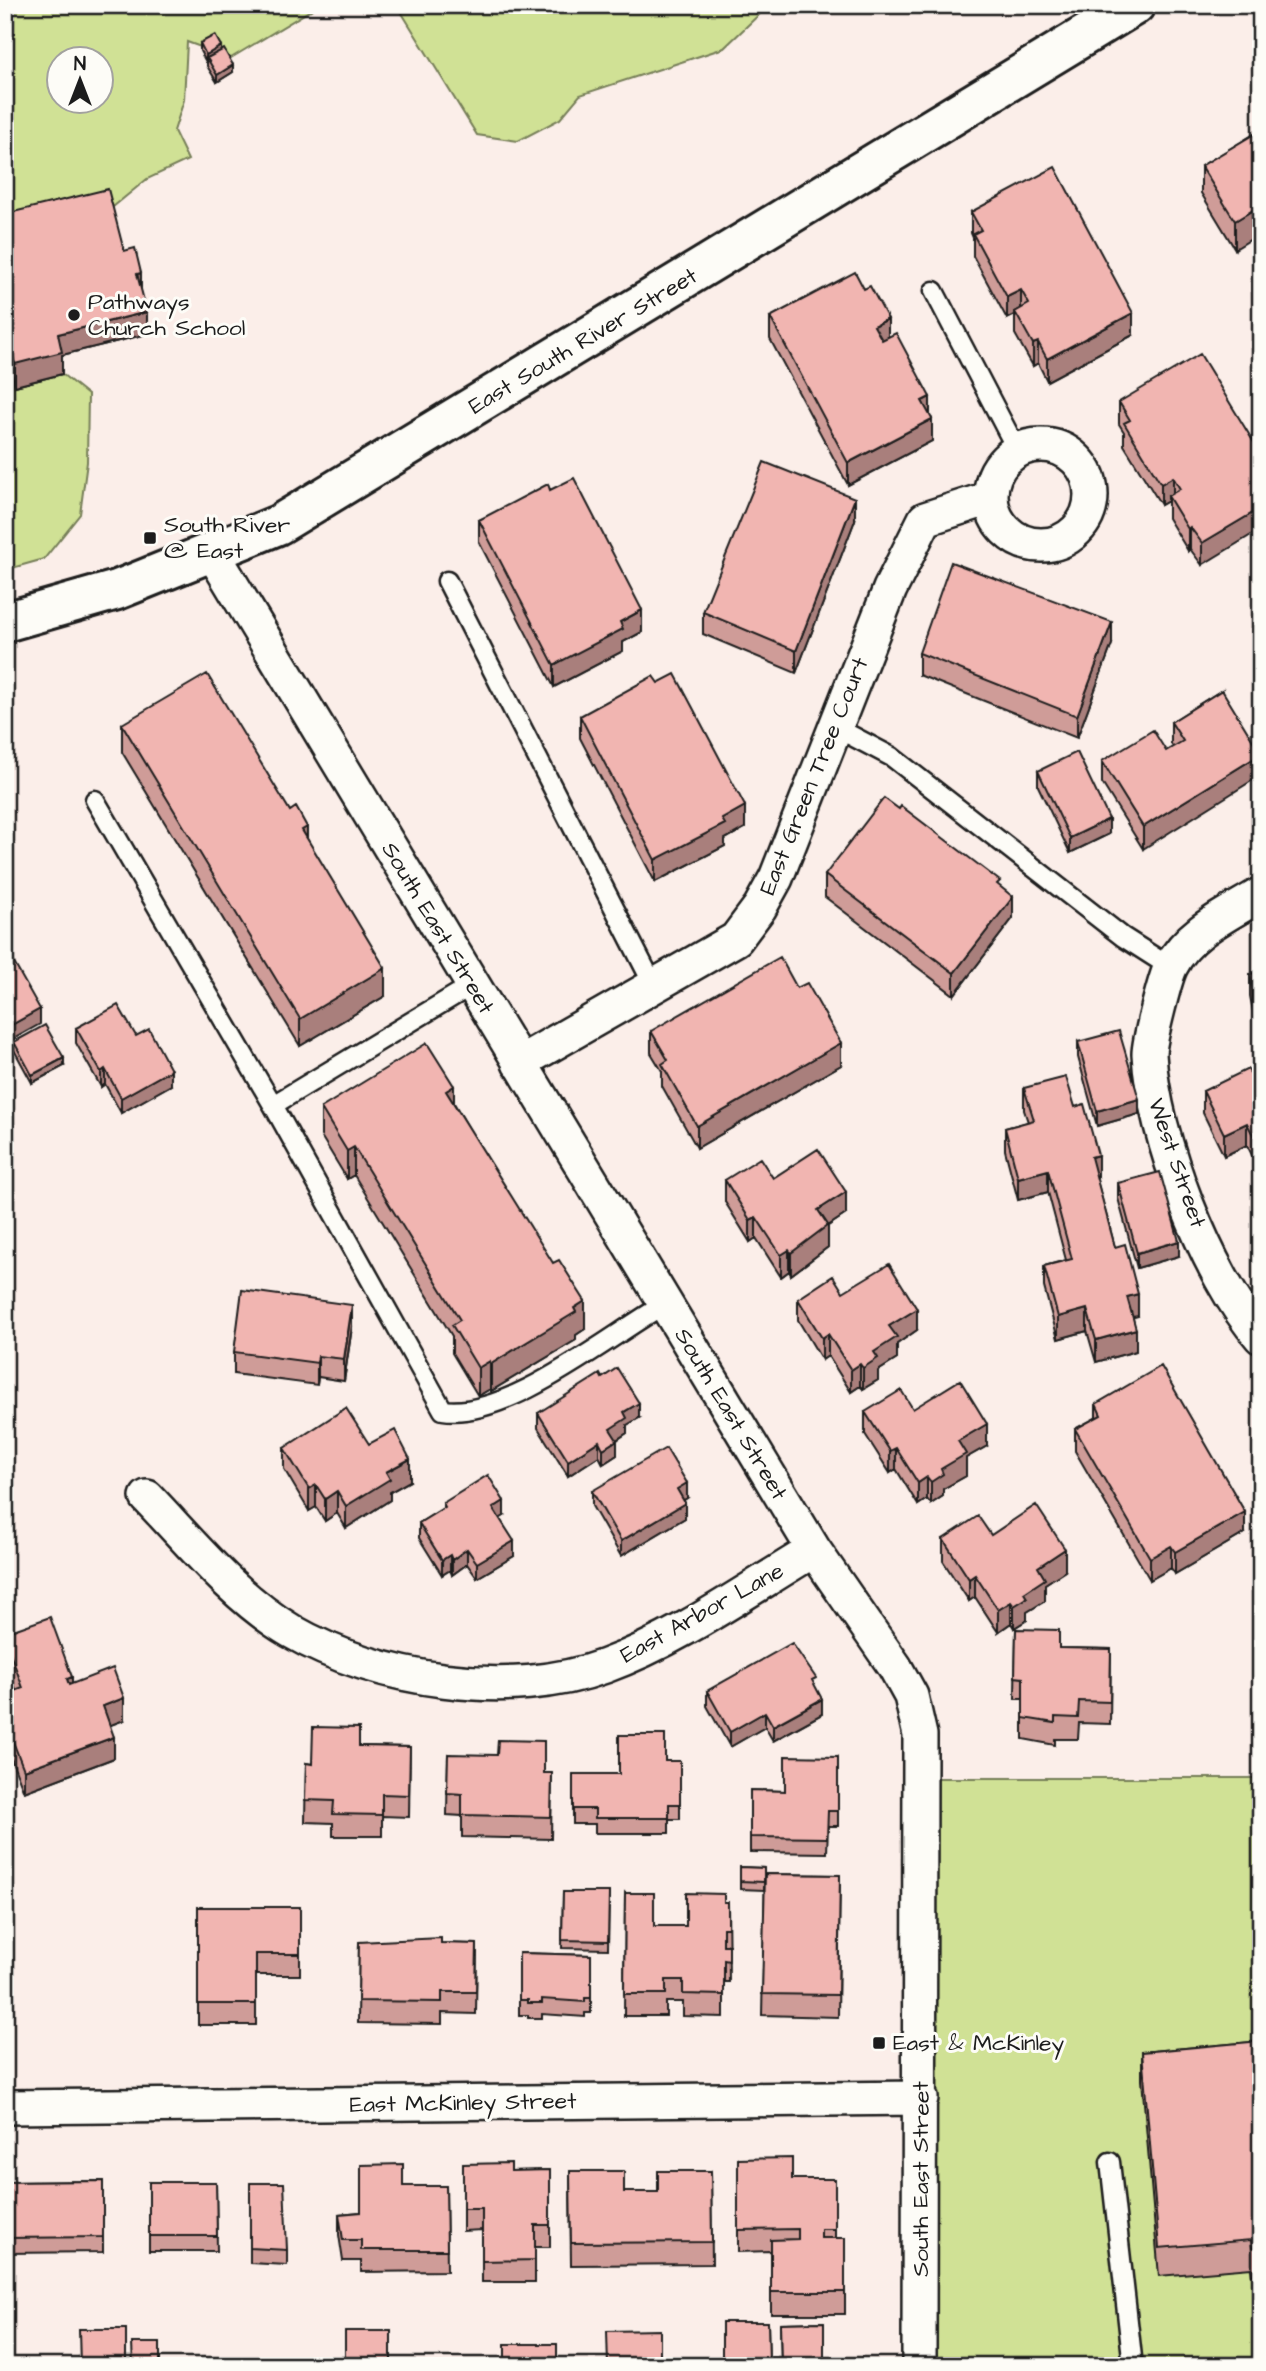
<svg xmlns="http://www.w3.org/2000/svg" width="1266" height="2371" font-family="'Architects Daughter',sans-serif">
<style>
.green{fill:#d0e195;stroke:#767e58;stroke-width:2;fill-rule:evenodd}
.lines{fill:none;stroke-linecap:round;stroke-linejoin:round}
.service-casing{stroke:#1c1c1c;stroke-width:23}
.minor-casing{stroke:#1c1c1c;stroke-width:38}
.tertiary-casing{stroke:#1c1c1c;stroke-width:44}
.service{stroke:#fdfcf7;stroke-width:18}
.minor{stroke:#fdfcf7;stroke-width:33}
.tertiary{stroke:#fdfcf7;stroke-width:38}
.wall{fill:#cf9c98;stroke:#1c1c1c;stroke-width:2}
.shaded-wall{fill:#a97f7c;stroke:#1c1c1c;stroke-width:2}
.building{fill:#f1b5b1;stroke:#1c1c1c;stroke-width:2}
.poi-dot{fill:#1c1c1c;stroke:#fdfcf7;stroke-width:2.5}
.labels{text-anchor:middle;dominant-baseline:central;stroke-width:6;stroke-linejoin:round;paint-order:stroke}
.poi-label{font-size:23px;fill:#1c1c1c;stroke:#fdfcf7;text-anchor:start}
.street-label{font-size:23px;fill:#1c1c1c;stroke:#fdfcf7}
</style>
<rect width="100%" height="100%" fill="#fbeee9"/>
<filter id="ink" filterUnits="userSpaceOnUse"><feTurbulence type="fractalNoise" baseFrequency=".0143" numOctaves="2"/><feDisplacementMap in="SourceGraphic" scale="14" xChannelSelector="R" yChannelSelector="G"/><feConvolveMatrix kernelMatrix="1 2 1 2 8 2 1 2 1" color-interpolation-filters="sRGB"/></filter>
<g filter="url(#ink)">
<path class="green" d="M5,5H319L231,58L187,42L184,100L174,131L188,160L147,179L108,211L5,236ZM60,60H102V102H60Z
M397,5H769L724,48L580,95L560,119L518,141L477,135Z
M5,347L15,386L62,374L88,395L87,462L80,514L44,559L5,570Z
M920,1778H1261V2366H918Z"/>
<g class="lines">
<defs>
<path id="service" d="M934,291L1017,450
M447,581L655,988
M835,727L892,757L1123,937L1170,967
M95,800L273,1105L443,1410C507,1420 609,1336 665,1304
M273,1105L472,985
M1110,2162L1133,2366"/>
<path id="minor" d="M991 495a50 50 0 1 1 100 0a50 50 0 1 1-100 0Z
M212,552L814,1550L895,1667L911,1696L920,1735L919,2366
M1261,894C1229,914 1189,931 1171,966C1165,978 1149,1041 1149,1054C1153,1135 1207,1276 1261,1337
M519,1063L736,939L760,907L776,878L890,589L925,519L990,498
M147,1497C192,1544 235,1598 291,1631C377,1681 511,1701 605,1666C679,1639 747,1590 814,1550
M5,2107L921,2098"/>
<path id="tertiary" d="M5,622L117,590L278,525L1135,5"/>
</defs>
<use href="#service" class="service-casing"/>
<use href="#minor" class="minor-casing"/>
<use href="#tertiary" class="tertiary-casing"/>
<use href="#service" class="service"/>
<use href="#minor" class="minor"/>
<use href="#tertiary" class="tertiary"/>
</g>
<path class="wall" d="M200,43L221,50L233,72L217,82L207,66V62H206L200,51Z
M1261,130L1235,249L1201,193V166Z
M971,212L1133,335L1047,381L1038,363L1033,366L1015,334V315L1007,319L973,256V238L971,233Z
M5,214L124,251L141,291L147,334L62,355V374L15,386L5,347Z
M770,317L888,338L930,415L932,441L848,485L770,339Z
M1119,402L1261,454L1202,565L1190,549L1188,551L1168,518V501L1161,505L1124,445V432L1119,424Z
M550,490L642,632L623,642V651L554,687L479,542V520Z
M855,520L796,673L703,634V612Z
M1112,644L1077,738L919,675V653Z
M1222,690L1143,849L1102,783V761L1166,751L1173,747L1171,744V722Z
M580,716L745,828L725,839V846L655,882L580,738Z
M122,724L290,811L307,839L385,996L300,1046L122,752Z
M1038,771L1109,834L1070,853L1038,786Z
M825,875L1000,887L1013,918L954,995L825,897Z
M1261,972V1036L1258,1037L1250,996V974Z
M76,1028L136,1036L171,1085L121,1113L105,1084L101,1087L76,1043Z
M651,1031L841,1065L697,1148L662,1086V1071L651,1053Z
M14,1042L64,1066L32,1083L14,1050Z
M1078,1042L1139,1114L1097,1126L1078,1057Z
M1024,1088L1075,1107L1098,1177H1096L1115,1247L1138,1316L1133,1317L1136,1351L1096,1362L1087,1331L1058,1339L1044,1287V1266L1066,1260L1048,1192L1018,1200L1005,1150V1128L1028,1122L1024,1110Z
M1203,1091L1261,1095V1156L1254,1159L1247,1145L1224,1156L1203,1113Z
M454,1103L585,1329L576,1335V1340L491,1391L490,1389L478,1396L452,1353V1336L354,1175L347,1179L321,1136V1108Z
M773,1178L846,1214L828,1226V1247L791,1275L789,1271L781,1277L756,1238L750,1242L725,1202V1180Z
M1118,1183L1179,1256L1137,1268L1118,1198Z
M843,1292L917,1330L897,1344V1359L878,1371V1380L863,1389L860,1386L851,1392L828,1356L822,1360L798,1320V1299Z
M352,1327L344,1381L318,1377L317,1385L234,1374V1352Z
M1096,1404L1245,1533L1175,1574L1171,1568L1150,1580L1075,1451V1429L1096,1418Z
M913,1409L987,1446L966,1458V1476L943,1489V1496L931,1504L927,1499L918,1505L896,1469L890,1473L865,1434V1412Z
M538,1413L639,1418L627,1425V1433L617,1440V1455L603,1464L599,1456L568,1476L538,1428Z
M369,1444L410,1481L390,1492V1500L346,1528L337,1513L325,1521L316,1507L309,1511L284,1469V1448Z
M592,1491L687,1498L684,1500L685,1518L621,1556L592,1506Z
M443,1503L504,1516L500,1518L514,1556L477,1578L467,1564L452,1575L450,1570L442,1575L419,1538V1523L443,1508Z
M991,1535L1065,1571L1045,1584V1601L1027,1612V1620L1014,1628L1011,1623L998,1632L975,1597L969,1601L943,1561V1539Z
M1016,1629L1059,1648L1111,1649L1110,1724L1079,1723L1078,1739H1055V1745L1023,1739V1699H1015Z
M5,1633L72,1684L124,1720L110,1725L114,1758L24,1792L5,1743V1695L16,1691L5,1661Z
M816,1688L822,1714L773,1741L765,1727L730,1747L707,1706V1691Z
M359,1746L410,1747L409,1817L382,1816V1836H333V1823L305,1822L306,1763L312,1764Z
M448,1754L544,1773H552L551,1839L462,1837V1816L447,1815Z
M838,1757V1826H828L827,1853L750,1852V1790L785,1791Z
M665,1761H680V1819H669V1833H595V1824H573V1774H619Z
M740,1867L764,1868V1890L740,1889Z
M765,1874L840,1875L838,2017L762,2015Z
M563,1892H609L608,1949L562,1948Z
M625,1893L654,1926H686L724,1902H728L729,1982H724V2017L683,2016V2002H666V2016H624Z
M198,1907H300V1975H256V2025H198Z
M359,1942L477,1944L476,2014L442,2013V2024L358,2023Z
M519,1953L591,1955V2013H585V2017L542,2014V2018H528V2015H519Z
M1261,2041V2275H1252L1251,2268L1159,2276L1142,2080V2052Z
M738,2159L792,2179H835V2238H845V2314H771V2251L738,2252Z
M463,2164L511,2171L550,2170V2247H535V2282H482V2230L463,2231Z
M570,2171L624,2192H658L711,2171L712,2264L571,2265Z
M103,2181V2252L5,2253V2182Z
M149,2182H216L217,2251H149Z
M250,2183L287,2250V2265L250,2263Z
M403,2186H446L447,2271L361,2272V2261H343L339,2235V2214L361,2212Z
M722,2322H768L769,2366H722Z
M824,2322V2366H781L780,2323Z"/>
<path class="shaded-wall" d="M221,46V54L207,58L206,62V55Z
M233,65V72L217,82V75Z
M1261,205V233L1235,249V221Z
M141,273V295L137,274Z
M1021,290V311L1015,312V315L1007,319V297Z
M147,312V334L62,355V374L15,386V364L58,334Z
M1133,313V335L1047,381V359Z
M888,319V341L874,348V326Z
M1038,342V363L1033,366V344Z
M930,397V419L922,401Z
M932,419V441L848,485V463Z
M1173,477V498L1168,496V501L1161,505V484Z
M855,498V520L796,673V651Z
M1261,508V529L1202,565V543Z
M1190,527V549L1188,551V529Z
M642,610V632L623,642V651L554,687V665L620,622Z
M1112,622V644L1077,738V716Z
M1261,754V775L1143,849V827Z
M745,806V828L725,839V846L655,882V860L722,819Z
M1109,819V834L1070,853V838Z
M307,827V855L302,830Z
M1013,897V918L954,995V973Z
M385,968V996L300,1046V1019Z
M40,1009V1024L6,1043V1028Z
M841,1043V1065L697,1148V1126Z
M64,1058V1066L32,1083V1075Z
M105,1069V1084L101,1087V1072Z
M171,1070V1085L121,1113V1098Z
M454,1086V1114L446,1091Z
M1139,1099V1114L1097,1126V1111Z
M1247,1123V1145L1224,1156V1134Z
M1261,1134V1155L1254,1159V1137Z
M354,1147V1175L347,1179V1151Z
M1098,1155V1177L1091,1179V1157Z
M1048,1170V1192L1018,1200V1178Z
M846,1192V1214L828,1226V1247L791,1275V1253L818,1210Z
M756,1217V1238L750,1242V1220Z
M1179,1241V1256L1137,1268V1253Z
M789,1250V1271L781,1277V1255Z
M1138,1294V1316L1127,1318V1297Z
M585,1301V1329L576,1335V1340L491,1391V1364Z
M352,1305V1327L344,1381V1359Z
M917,1309V1330L897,1344V1359L878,1371V1380L863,1389V1368L889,1326Z
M1087,1309V1331L1058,1339V1317Z
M1136,1329V1351L1096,1362V1340Z
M828,1334V1356L822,1360V1338Z
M318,1356V1377L317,1385V1363Z
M490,1361V1389L478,1396V1368Z
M860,1364V1386L851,1392V1370Z
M639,1403V1418L627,1425V1433L610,1444V1429L624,1412Z
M987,1424V1446L966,1458V1476L943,1489V1496L931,1504V1482L958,1441Z
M617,1440V1455L603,1464V1449Z
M599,1441V1456L568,1476V1461Z
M896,1448V1469L890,1473V1451Z
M410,1459V1481L390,1492V1500L346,1528V1506L386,1472Z
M927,1477V1499L918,1505V1483Z
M687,1483V1498L677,1504V1489Z
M316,1485V1507L309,1511V1489Z
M337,1491V1513L325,1521V1499Z
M504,1501V1516L493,1523V1508Z
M685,1503V1518L621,1556V1541Z
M1245,1512V1533L1175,1574V1552Z
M514,1541V1556L477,1578V1563Z
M1171,1546V1568L1150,1580V1558Z
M467,1549V1564L452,1575V1560Z
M1065,1549V1571L1045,1584V1601L1027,1612V1620L1014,1628V1606L1024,1593L1038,1567Z
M450,1555V1570L442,1575V1560Z
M975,1575V1597L969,1601V1579Z
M1011,1602V1623L998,1632V1610Z
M72,1677V1699L67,1679Z
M124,1698V1720L103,1728V1706Z
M822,1699V1714L773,1741V1726Z
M765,1712V1727L730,1747V1732Z
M114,1737V1758L24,1792V1770Z"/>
<path class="building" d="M215,35L221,46L206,55L200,43Z
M224,49L233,65L217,75L207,58Z
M1261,130V205L1235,221L1201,166Z
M1055,167L1133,313L1047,359L1038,342L1033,344L1015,312L1029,304L1021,290L1007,297L973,234L981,230L971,212Z
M108,189L124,251L135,248L141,273L137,274L147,312L58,334L62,352L15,364L5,326V214Z
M855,272L864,289L870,286L888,319L874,326L882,340L896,333L930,397L922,401L932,419L848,463L770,317Z
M1200,354L1261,454V508L1202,543L1190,527L1188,529L1168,496L1180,489L1173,477L1161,484L1124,423L1130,420L1119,402Z
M764,462L855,498L796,651L703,612Z
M574,478L642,610L620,622L623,629L554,665L479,520L548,484L550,490Z
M951,562L1112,622L1077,716L919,653Z
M207,674L290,811L296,807L307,827L302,830L385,968L300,1019L122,724Z
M675,674L745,806L722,819L725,824L655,860L580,716L653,676L658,683Z
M1222,690L1261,754L1143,827L1102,761L1153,730L1166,751L1183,741L1171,722Z
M1077,752L1109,819L1070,838L1038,771Z
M884,798L899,809L901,806L1000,881L997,884L1013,897L954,973L825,875Z
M5,947L40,1009L6,1028L5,1026Z
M780,957L797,988L807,983L841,1043L697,1126L662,1064L668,1060L651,1031Z
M1261,972V1015H1258L1250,974Z
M118,1005L136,1036L149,1029L171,1070L121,1098L105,1069L101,1072L76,1028Z
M45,1025L64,1058L32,1075L14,1042Z
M1119,1031L1139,1099L1097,1111L1078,1042Z
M427,1043L454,1086L446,1091L553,1263L559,1260L585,1301L574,1308L576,1312L491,1364L490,1361L478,1368L452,1325L460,1320L354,1147L347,1151L321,1108Z
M1248,1069L1261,1095V1134L1254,1137L1247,1123L1224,1134L1203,1091Z
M1066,1077L1075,1107L1084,1104L1098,1155L1091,1157L1115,1247L1125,1244L1138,1294L1127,1297L1136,1329L1096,1340L1087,1309L1058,1317L1044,1266L1072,1259L1048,1170L1018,1178L1005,1128L1034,1120L1024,1088Z
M818,1149L846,1192L818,1210L828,1225L791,1253L789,1250L781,1255L756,1217L750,1220L725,1180L760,1158L773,1178Z
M1160,1172L1179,1241L1137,1253L1118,1183Z
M889,1264L917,1309L889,1326L897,1337L874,1352L878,1358L863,1368L860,1364L851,1370L828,1334L822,1338L798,1299L833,1276L843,1292Z
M242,1290L352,1305L344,1359L318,1356L317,1363L234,1352Z
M1161,1366L1245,1512L1175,1552L1171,1546L1150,1558L1075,1429L1101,1415L1096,1404Z
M617,1368L639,1403L624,1412L627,1418L610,1429L617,1440L603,1449L599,1441L568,1461L538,1413L600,1374L602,1378Z
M960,1380L987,1424L958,1441L966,1454L941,1469L943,1474L931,1482L927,1477L918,1483L896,1448L890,1451L865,1412L901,1390L913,1409Z
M346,1408L369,1444L395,1430L410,1459L386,1472L390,1479L346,1506L337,1491L325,1499L316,1485L309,1489L284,1448Z
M666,1448L687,1483L677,1489L685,1503L621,1541L592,1491Z
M488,1475L504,1501L493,1508L514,1541L477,1563L467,1549L452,1560L450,1555L442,1560L419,1523L445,1507L443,1503Z
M1036,1505L1065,1549L1038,1567L1045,1579L1024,1593L1027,1598L1014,1606L1011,1602L998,1610L975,1575L969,1579L943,1539L978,1516L991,1535Z
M50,1617L72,1677L67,1679L69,1685L113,1668L124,1698L103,1706L114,1737L24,1770L5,1721V1695L23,1688L5,1639V1633Z
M1016,1629L1059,1630V1648L1111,1649L1110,1702L1079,1701L1078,1718L1055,1717V1723L1023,1718V1678L1015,1677Z
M792,1643L816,1678L812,1680L822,1699L773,1726L765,1712L730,1732L707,1691Z
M313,1727L359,1728V1746L410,1747L409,1795L382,1794V1815L333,1814L334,1801L305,1800L306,1763L312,1764Z
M619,1735H665V1761H680V1804H669V1818H595V1809H573V1774H619Z
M498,1740L544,1741V1773H552L551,1817L462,1815V1794L447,1793L448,1754L497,1755Z
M785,1756L838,1757V1811H828L827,1838L750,1837V1790L785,1791Z
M740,1867L764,1868V1882L740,1881Z
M765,1874L840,1875L838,1995L762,1994Z
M563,1892H609L608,1941L562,1940Z
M625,1893H654V1926H686V1893L724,1894V1902H728V1928H723V1945H729V1961L724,1960V1995L683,1994V1980H666V1994H624Z
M198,1907H300V1954H256V2004H198Z
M441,1938V1943L477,1944L476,1992H442V2002L358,2001L359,1942Z
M519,1953L591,1955V1998H585V2002L542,1999V2003H528V2000H519Z
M1261,2041V2247L1252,2248L1251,2240L1159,2248L1142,2052Z
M792,2158V2179H835V2229H821V2238H845V2292H771V2240L798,2239V2229L738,2230V2159Z
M511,2163V2171L550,2170V2225H535V2260L482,2261V2209H463V2164Z
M403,2164V2186H446L447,2250H361V2240H343L339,2214L361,2212V2165Z
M570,2171H624V2192H658V2171H711L712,2242L571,2243Z
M103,2181V2237L5,2238V2182Z
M149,2182H216L217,2236H149Z
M250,2183H284L287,2250L250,2248Z
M722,2322H768L769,2363L722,2364Z
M824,2322V2362H781L780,2323Z
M79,2329H126V2366H80Z
M660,2330V2366H608L607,2331Z
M345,2331H391V2366H345Z
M132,2343H160V2366H133Z
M505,2344H557V2366H505Z"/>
</g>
<g class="poi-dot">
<circle cx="74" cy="315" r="7"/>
<rect x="143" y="531" width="14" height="14" rx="3.5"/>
<rect x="872" y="2036" width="14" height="14" rx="3.5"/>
</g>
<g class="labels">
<g class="poi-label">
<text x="88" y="302">Pathways<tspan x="88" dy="26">Church School</tspan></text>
<text x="164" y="525">South River<tspan x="164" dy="26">@ East</tspan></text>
<text x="893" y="2043">East &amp; McKinley</text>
</g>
<g class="street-label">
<text transform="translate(583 341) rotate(-31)">East South River Street</text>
<text transform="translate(814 776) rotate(-68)">East Green Tree Court</text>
<text transform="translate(438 928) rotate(59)">South East Street</text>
<text transform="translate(1177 1163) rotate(71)">West Street</text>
<text transform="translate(731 1414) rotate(59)">South East Street</text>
<text transform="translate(702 1613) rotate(-29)">East Arbor Lane</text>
<text transform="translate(463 2103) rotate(-1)">East McKinley Street</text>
<text transform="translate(921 2179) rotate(-90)">South East Street</text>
</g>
</g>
<rect width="1266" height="2371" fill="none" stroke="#fdfcf7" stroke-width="28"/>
<rect x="14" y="14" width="1238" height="2343" fill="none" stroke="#1c1c1c" stroke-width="2.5" filter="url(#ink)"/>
<g transform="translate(80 80)"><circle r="33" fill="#fdfcf7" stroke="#a3a29f" stroke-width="2"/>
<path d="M0-5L12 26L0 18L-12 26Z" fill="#1c1c1c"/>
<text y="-10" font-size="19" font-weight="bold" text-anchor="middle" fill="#1c1c1c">N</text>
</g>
</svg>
